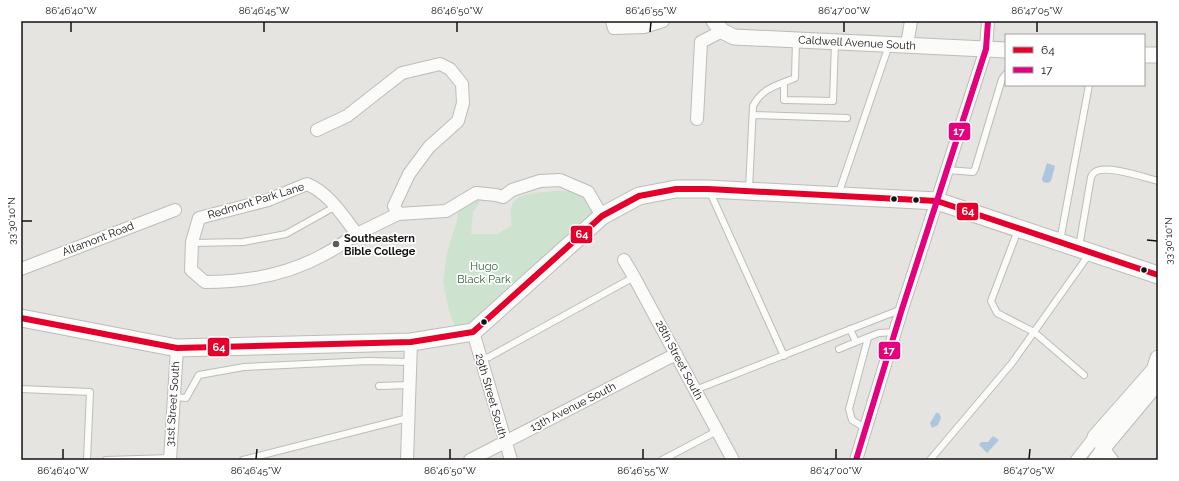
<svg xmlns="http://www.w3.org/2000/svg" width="1179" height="481" font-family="Raleway,sans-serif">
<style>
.green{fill:#cee3cf}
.water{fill:#aec5de}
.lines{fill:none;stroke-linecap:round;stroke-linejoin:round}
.service-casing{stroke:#bcbcb9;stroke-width:8}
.minor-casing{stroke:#bcbcb9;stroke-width:14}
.tertiary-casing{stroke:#bcbcb9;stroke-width:17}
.secondary-casing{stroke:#bcbcb9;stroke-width:19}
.service{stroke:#fbfbfa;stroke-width:6}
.minor{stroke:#fbfbfa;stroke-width:12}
.tertiary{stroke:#fbfbfa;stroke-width:15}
.secondary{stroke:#fbfbfa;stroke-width:17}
.bus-1-casing{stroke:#fff;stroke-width:9}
.bus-2-casing{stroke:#fff;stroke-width:9}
.bus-1{stroke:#e4002b;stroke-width:6}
.bus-2{stroke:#e5007d;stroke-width:6}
.ticks{fill:none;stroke:#131210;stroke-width:1.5}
.bus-dot{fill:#131210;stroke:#fff;stroke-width:1.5}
.poi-dot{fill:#5c5c59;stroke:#fff;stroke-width:1.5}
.labels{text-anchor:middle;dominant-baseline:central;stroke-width:3.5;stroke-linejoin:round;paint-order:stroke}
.street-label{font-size:11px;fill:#131210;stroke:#fff}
.poi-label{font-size:11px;font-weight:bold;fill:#131210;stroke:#fff;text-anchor:start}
.park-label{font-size:11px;fill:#2b6537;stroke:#fff}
.line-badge{stroke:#fff;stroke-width:1.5}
.badge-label{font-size:11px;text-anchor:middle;font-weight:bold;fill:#fff}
.neatline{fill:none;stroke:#131210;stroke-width:1.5}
.ticks-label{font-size:10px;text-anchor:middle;fill:#131210}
</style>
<rect width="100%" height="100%" fill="#e5e4e1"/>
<path class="green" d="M556,191H572L586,195L597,217L500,306L468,323L455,327L449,311L443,282L447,252L457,221L458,208L480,199L479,204L473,212L471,234H497L511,226C512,220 509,211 512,205C518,191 544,193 556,191Z"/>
<path class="water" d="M1047,163L1055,166L1051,181L1048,183L1043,182L1042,179Z
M936,413H939L941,418L938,425L932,428L930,423Z
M993,436L999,440L987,453L979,445L981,442H988Z"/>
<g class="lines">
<defs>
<path id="service" d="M784,83V100L833,101L835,42
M753,115L847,118
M947,170L973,172L975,169L1002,79L1006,74
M749,189L753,106C762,88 778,85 795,78L796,40
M709,190L784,356
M838,195L889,45
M1018,230L991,301L997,313L1034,332L1084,375
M1060,241L1089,85
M192,243L243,242L286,234L336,206
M1079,247L1091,177C1092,175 1093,173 1095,172C1106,164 1146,178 1158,181
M850,329L856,342L879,333L895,332
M839,349L856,342
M481,359L489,357L634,277
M379,386L409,385
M21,389L90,392L87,460
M695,390L902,309
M174,397L186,398L199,375L244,367L368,361L410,362
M866,429L852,420L849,409L868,338
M106,460L170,458
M243,460L408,418
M662,460L717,431
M930,460L1012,363L1090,253"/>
<path id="minor" d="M612,21L614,28L644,27L663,21
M907,45L911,21
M697,119L701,42L722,31
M317,130L347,116L402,73L440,64L450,69L462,84L463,103L458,121L429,147L409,174L394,206L398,214L446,211L476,193L496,195L503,197L512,190L540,181L560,180L588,192L602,216
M307,184C329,193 342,215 357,234C346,241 335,249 323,255C287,275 245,282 205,282L191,270L192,242L199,218L268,200Z
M357,234L398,214
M624,260L634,277L733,460
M21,269L175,210
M473,332L511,460
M170,460L177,348
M407,460L411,342
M470,460L676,354
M856,460L902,309L986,49L988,21
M1077,460L1095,437L1112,460
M1094,460L1103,448"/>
<path id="tertiary" d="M714,21L722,31L734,37L1006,50
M1144,55H1158
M1095,437L1154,370L1158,358
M1103,448L1158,382"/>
<path id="secondary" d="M21,318L177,348L411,342L473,332L602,216L639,196L676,189H708L937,201L1158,275"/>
</defs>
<use href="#service" class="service-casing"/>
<use href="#minor" class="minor-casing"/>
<use href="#tertiary" class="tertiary-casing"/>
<use href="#secondary" class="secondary-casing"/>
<use href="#service" class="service"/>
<use href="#minor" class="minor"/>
<use href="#tertiary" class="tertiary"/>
<use href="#secondary" class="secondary"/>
<defs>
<path id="bus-1" d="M21,318L177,348L411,342L473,332L602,216L639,196L676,189H708L937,201L1158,275"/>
<path id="bus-2" d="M856,460L902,309L986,49L988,21"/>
</defs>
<use href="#bus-1" class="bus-1-casing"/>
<use href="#bus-2" class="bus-2-casing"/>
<use href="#bus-1" class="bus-1"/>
<use href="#bus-2" class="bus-2"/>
</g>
<path class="ticks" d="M71,32V22M264,32V22M457,32V22M650,32L651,22M844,32V22M1037,32V22M22,221H32M1147,240L1157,241M63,459V449M256,459L257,449M450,459V449M643,459V449M836,459V449M1029,459L1030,449"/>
<g class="bus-dot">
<circle cx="894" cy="199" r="3.5"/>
<circle cx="916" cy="200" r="3.5"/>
<circle cx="1144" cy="270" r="3.5"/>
<circle cx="484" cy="322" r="3.5"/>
</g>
<circle class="poi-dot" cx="336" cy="244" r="4"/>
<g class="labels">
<g class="street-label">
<text transform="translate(857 43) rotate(3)">Caldwell Avenue South</text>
<text transform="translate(256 201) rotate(-17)">Redmont Park Lane</text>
<text transform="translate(98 239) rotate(-21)">Altamont Road</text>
<text transform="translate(679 360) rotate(62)">28th Street South</text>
<text transform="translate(491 396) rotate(74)">29th Street South</text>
<text transform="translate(173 404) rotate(-86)">31st Street South</text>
<text transform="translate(573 407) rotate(-27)">13th Avenue South</text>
</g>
<g class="poi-label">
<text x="344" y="238">Southeastern<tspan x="344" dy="13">Bible College</tspan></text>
</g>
<g class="park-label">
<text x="484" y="266">Hugo<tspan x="484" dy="13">Black Park</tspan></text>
</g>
</g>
<g class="line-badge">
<rect x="948" y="122" width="23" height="19" rx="4" fill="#e5007d"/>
<rect x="956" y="202" width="23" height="19" rx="4" fill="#e4002b"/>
<rect x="570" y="225" width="23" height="19" rx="4" fill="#e4002b"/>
<rect x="207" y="337" width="23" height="20" rx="4" fill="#e4002b"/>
<rect x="878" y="341" width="23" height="19" rx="4" fill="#e5007d"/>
</g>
<g class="badge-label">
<text x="959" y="135">17</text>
<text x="968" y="215">64</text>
<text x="582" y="238">64</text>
<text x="219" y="351">64</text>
<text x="889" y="354">17</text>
</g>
<rect width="1179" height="481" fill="none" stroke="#ffffff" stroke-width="44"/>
<rect x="1005" y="34" width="140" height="52" fill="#ffffff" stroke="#a1a09f"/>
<rect x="1013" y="47" width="20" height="6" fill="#e4002b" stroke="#a1a09f"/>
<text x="1041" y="54" font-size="12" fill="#131210">64</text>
<rect x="1013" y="67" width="20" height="6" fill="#e5007d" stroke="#a1a09f"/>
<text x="1041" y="74" font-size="12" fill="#131210">17</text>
<rect x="22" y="22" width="1135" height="437" class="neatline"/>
<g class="ticks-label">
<text x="71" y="14">86°46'40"W</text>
<text x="264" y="14">86°46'45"W</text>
<text x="457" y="14">86°46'50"W</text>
<text x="651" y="14">86°46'55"W</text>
<text x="844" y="14">86°47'00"W</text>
<text x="1037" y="14">86°47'05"W</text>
<text transform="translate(11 221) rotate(-90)" y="4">33°30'10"N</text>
<text transform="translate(1168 241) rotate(-90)" y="4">33°30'10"N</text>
<text x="63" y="474">86°46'40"W</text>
<text x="256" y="474">86°46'45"W</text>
<text x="450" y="474">86°46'50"W</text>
<text x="643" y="474">86°46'55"W</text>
<text x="836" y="474">86°47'00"W</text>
<text x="1029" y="474">86°47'05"W</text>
</g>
</svg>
